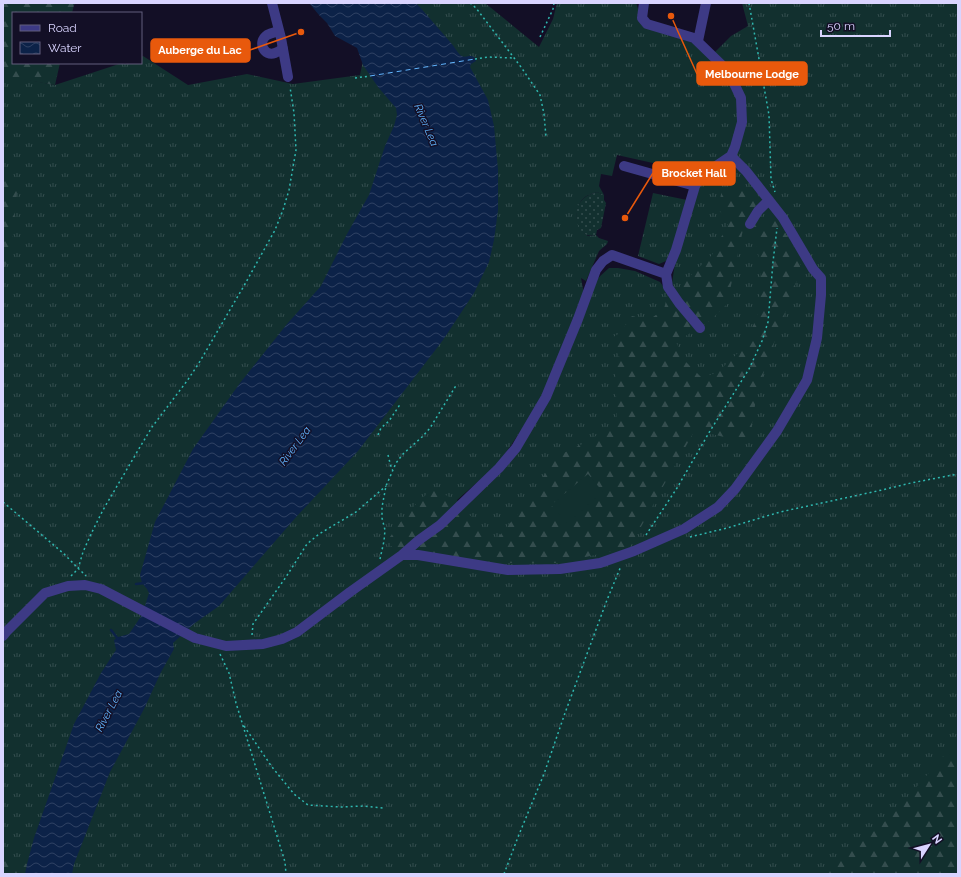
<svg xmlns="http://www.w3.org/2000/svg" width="961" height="877" font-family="Raleway,sans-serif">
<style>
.grass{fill:url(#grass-tufts);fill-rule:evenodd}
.forest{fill:url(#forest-firs);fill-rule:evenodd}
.garden{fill:url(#garden-dots)}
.pitch{fill:#12302f}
.water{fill:url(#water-waves)}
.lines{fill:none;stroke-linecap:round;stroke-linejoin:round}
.stream{stroke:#0c2248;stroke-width:2.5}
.ferry{stroke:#62b6ff;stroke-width:1;stroke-dasharray:5 4;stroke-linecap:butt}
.path{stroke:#2fb8b0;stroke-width:1.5;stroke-dasharray:2 3;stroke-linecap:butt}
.minor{stroke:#3d3a85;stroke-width:10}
.labels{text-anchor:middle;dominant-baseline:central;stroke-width:3;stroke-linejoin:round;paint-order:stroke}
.water-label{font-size:11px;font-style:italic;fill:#62b6ff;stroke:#130f26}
.leader{fill:none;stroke:#e8590c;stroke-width:1.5}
.callout-dot{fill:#e8590c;stroke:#130f26;stroke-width:1.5}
.callout{fill:#e8590c;stroke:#e8590c;stroke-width:1.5}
.callout-label{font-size:11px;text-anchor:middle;font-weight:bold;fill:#fff}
</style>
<defs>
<pattern id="grass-tufts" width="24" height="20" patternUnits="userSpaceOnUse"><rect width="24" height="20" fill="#12302f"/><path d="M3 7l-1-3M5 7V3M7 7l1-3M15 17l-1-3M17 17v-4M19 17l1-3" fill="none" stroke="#344d4e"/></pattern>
<pattern id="forest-firs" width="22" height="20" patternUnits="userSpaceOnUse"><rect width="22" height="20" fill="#12302f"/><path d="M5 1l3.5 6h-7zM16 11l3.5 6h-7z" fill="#344d4e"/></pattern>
<pattern id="garden-dots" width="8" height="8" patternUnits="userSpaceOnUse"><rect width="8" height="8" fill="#12302f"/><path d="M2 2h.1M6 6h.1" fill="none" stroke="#344d4e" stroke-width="1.8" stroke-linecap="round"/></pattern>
<pattern id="water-waves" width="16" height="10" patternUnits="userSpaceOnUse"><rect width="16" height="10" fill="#0c2248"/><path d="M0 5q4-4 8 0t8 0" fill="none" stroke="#2f4163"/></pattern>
</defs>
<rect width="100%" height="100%" fill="#130f26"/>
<path class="grass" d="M375,3H485L539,47L553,19L557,3H636L644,26L696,44L710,57L731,36L748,26L742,3H958V874H3V75L55,85L122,63H141V57L143,56L188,85L247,74L293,84L360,75ZM617,155L698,173L708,168L725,155L739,169L723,166L707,177L700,184L675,263L672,283L674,291L668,293L660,282L635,271L618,268H609L598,278L550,396L517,452L462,507L457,500L498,464L542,400L584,294L581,278L586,281L599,251L607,244L608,241L599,238L596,235L588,236C577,228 574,217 579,205C580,203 581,200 583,199C586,195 592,194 597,192L604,195L599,186L601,174L612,176Z
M653,193L687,200L671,254L666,261L659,264L638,256Z"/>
<path class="forest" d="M3,3H76L74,5L72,13H13V63H60L55,85L3,76Z
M3,169L17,191L11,255L3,271Z
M734,187L763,198L751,211L763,224L773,215L800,255V272L766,365L756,399L749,443L695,430L665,483L630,547L559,563H481L412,552L462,507L495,541L527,503L555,457L589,441L617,421L615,365L621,360L610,339L620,333L632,316L649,320L664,309L668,293L680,288L692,274L712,255L730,220L718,210L722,189ZM750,224L753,228L758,252L761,280L757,318L739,352L718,372L702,378L685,361L676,342L711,320L727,304L744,225Z
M434,488L456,501L459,503L403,551L391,546L390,537C403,517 416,503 434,488Z
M958,745V874H816L819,869L839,862L894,813L946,753Z
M3,858L27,864L25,874H3Z"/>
<path class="garden" d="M597,192L604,195V200L606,203L601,228L597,230L596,235C593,235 590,236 587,235C574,229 573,208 583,199C587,195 592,194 597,192Z"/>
<path class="pitch" d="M588,474L603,492L567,523L551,505Z"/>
<path class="water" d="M309,3H416C428,16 439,29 451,43C454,46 457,52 460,55C466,60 473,51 476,61L471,64L470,67L488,100L494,126L498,170V210L494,240L489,262L474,293L443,340L358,451L297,516L219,606L195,623L173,643L174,649L161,672L144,709L110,772L74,864L72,874H25L27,864L34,838L74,724L101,673L116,650L114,640L118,637L129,634L142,615L149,593L147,589L142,583L140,575L155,522L193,449L240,383L287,324L321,286L347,234L369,195L385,146L394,126L397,115L396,108L378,87L363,65L357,48L335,36L327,23L319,15Z"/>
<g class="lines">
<path class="stream" d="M136,584L145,583
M111,630L118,639"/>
<path class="ferry" d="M370,76L475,59"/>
<path class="path" d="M470,3L476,8L521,67L540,95L544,114L546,137
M749,3L769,115L771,179L775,192
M540,37L553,9L554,3
M475,59L488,57L513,58
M355,78L370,76
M378,435L381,428L389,421L401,403
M388,455L391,467L393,471
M3,502L63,553L86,576
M646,535L677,488L710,431L749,369L762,341L768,322L773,262L777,228
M690,537L727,528L780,512L882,490L911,483L958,474
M380,559L384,541L385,530L382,518V507L386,486L396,463L403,454L422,437L430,428L457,384
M71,576L78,569L83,552L91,534L103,510L140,447L152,427L187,381L199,363L245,284L275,230L283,210L289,190L296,150L294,113L290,87
M252,635L253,624L286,577L307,544L319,534L356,512L386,486
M220,654L229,673L236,703L285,862L286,874
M244,726L272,767L294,794L308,805L341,807L364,806L383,808
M504,874L518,837L544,774L565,713L607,600L621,566"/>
<path class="minor" d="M272,3L281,38L288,77
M279,31C276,32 271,33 267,35C257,42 264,57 275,53C278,52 281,50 283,48
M698,41L706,3
M624,166L695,186
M750,224L758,211L769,200
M666,274L668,287L679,303L700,328
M402,555H418L508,570L560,569L600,563L634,551L684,529L718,507L735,489L777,431L807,380L817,338L821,295V278L813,269L783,218L746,171L731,156L735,147L742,122L741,98L728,71L694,38L647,24L642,18L644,3
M3,636L7,631L45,593L68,586L85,585L101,589L195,638L226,646L263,644L282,639L297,632L350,592L402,555L419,540L440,525L499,468L516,448L546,397L578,319L596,270L603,261L612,255L666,274L676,250L695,186L700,177L731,156"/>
</g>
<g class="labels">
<g class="water-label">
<text transform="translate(426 125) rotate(67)">River Lea</text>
<text transform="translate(295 446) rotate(-54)">River Lea</text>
<text transform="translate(109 711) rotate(-62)">River Lea</text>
</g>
</g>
<path class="leader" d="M301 32L250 50M671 16L697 74M625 218L653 173"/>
<g class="callout-dot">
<circle cx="301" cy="32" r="4"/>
<circle cx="671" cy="16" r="4"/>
<circle cx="625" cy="218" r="4"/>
</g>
<g class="callout">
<rect x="151" y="39" width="99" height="23" rx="4"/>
<rect x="697" y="62" width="110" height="23" rx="4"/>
<rect x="653" y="162" width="82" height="23" rx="4"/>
</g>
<g class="callout-label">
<text x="200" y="54">Auberge du Lac</text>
<text x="752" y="78">Melbourne Lodge</text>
<text x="694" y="177">Brocket Hall</text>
</g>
<rect width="961" height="877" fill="none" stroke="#d9d4ff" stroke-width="8"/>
<rect x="12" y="12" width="130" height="52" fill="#130f26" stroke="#625e7d"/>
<rect x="20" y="25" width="20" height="6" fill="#3d3a85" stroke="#625e7d"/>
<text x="48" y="32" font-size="12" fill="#d9d4ff">Road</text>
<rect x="20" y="42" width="20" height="12" fill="url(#water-waves)" stroke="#625e7d"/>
<text x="48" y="52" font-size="12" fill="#d9d4ff">Water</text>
<g transform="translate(929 845) rotate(54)" stroke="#130f26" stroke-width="3" paint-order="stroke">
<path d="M0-3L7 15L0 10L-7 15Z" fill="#d9d4ff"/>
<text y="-6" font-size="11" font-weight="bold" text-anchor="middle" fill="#d9d4ff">N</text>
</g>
<path d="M821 30v6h69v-6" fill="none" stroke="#d9d4ff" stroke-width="2"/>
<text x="827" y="30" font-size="12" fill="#d9d4ff" stroke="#130f26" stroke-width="3" paint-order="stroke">50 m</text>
</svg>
